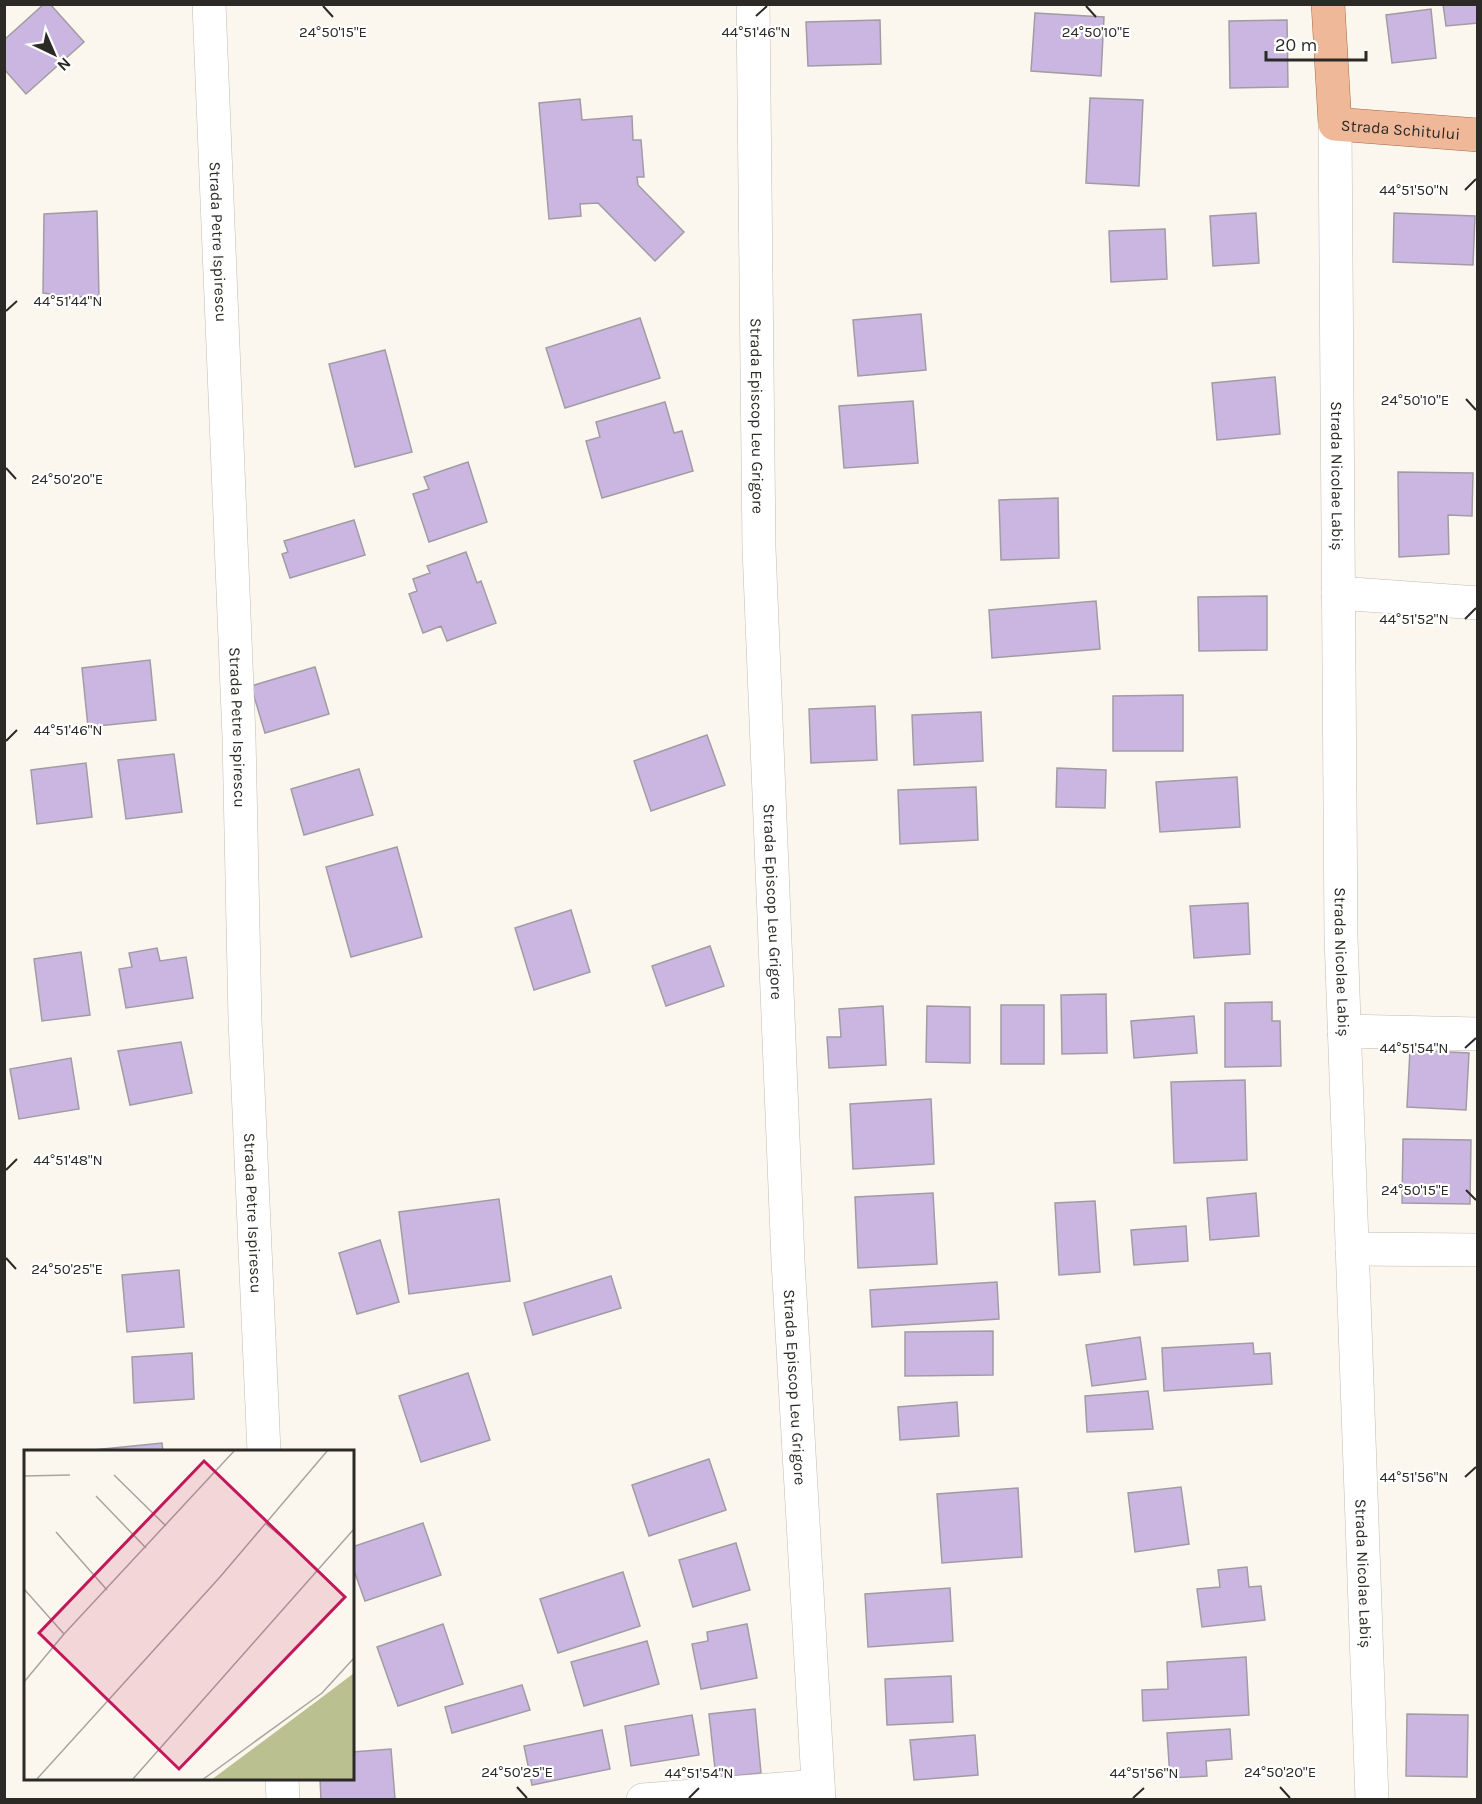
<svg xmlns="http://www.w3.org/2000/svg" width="1482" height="1804" font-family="Karla,sans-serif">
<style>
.building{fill:#cbb6e1;stroke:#a09ca4;stroke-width:1.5}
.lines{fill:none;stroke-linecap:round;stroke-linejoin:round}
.minor-casing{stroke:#c0bbb3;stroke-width:34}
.major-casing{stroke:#a46845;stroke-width:34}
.minor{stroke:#fff;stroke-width:33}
.major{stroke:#efb899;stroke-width:33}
.ticks{fill:none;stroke:#2b2a26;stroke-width:2}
.labels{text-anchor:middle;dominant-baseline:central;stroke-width:4.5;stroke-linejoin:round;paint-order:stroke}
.street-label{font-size:16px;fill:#2b2a26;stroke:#fff}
.inset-road{fill:none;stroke:#a8a59e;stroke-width:1.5}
.view{fill:#c2185b;fill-opacity:0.15;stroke:#c2185b;stroke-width:3}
.inset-edge{fill:none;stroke:#2b2a26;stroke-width:3}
.ticks-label{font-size:15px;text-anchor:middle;fill:#2b2a26;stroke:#fff;stroke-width:4.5;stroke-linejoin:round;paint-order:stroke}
</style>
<rect width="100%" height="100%" fill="#fcf7ee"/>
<path class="building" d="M44,4H50L84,42L26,94L4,69V40Z
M1443,4H1478V23L1446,26Z
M1431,9L1436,58L1392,63L1386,15Z
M1035,13L1104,17L1101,76L1031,71Z
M880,20L881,64L808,66L806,22Z
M1287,20L1288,87L1230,88L1229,21Z
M1090,98L1143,100L1139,186L1086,183Z
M580,99L582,120L632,116L633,140H641L644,177H637L638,185L684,232L655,261L598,203L580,204L581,216L549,219L539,103Z
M97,211L99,296L73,297L43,293L44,214Z
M1256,213L1259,263L1213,266L1210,216Z
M1394,213L1475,216L1473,265L1393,262Z
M1165,229L1167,279L1111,282L1109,231Z
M921,314L926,370L858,376L853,320Z
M640,318L660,378L565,408L546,348Z
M385,350L412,452L355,467L329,364Z
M1275,377L1280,434L1217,440L1212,383Z
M913,401L918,463L844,468L839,406Z
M665,402L674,433L682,431L693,471L602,498L586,441L600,437L596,422Z
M468,462L487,522L429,542L413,494L429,489L424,477Z
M1398,472L1473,473L1472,516L1448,515L1449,554L1399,557Z
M1058,498L1059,558L1001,560L999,500Z
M354,520L365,555L290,578L282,554L288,552L284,541Z
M466,552L477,583L481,581L496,623L447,641L441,626L423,633L409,594L417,591L413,579L430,573L427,566Z
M1267,596V650L1199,651L1198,597Z
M1096,601L1100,649L992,658L989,610Z
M150,660L156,720L88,727L82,668Z
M315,667L329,714L265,733L251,686Z
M1183,695V751H1113V696Z
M875,706L877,760L811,763L809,709Z
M981,712L983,761L914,765L912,715Z
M707,735L725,785L651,811L634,761Z
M174,754L182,812L126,819L118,760Z
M86,763L92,817L37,824L31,770Z
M1057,768L1106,770L1105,808L1056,807Z
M359,769L373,815L304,835L291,789Z
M1237,777L1240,827L1160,832L1156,782Z
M976,787L978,840L900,844L898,790Z
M397,847L422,937L351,957L326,867Z
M1248,903L1250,954L1194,958L1190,906Z
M571,910L590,972L534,990L515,928Z
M710,946L724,986L666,1006L652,966Z
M157,948L160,961L186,957L193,998L126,1008L119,969L132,967L129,953Z
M81,952L90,1015L42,1021L34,959Z
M1106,994L1107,1053L1062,1054L1061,995Z
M1272,1002V1021H1280L1281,1066L1225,1067V1003Z
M1001,1005H1044V1064H1001Z
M883,1006L886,1065L829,1068L827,1037H841L839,1009Z
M927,1006L970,1007V1063L926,1062Z
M1194,1016L1197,1053L1134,1058L1131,1021Z
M181,1042L192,1093L130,1105L118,1051Z
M1410,1050L1469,1053L1466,1110L1407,1107Z
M71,1058L79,1109L19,1119L10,1069Z
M1245,1080L1247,1160L1174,1163L1171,1082Z
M931,1099L934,1164L853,1169L850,1104Z
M1403,1139L1471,1140L1470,1204L1402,1203Z
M933,1193L937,1264L858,1268L855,1197Z
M1256,1193L1259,1236L1210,1240L1207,1198Z
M499,1199L510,1281L409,1294L399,1212Z
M1095,1201L1100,1272L1059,1275L1055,1203Z
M1186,1226L1188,1261L1134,1265L1131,1230Z
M380,1240L399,1302L357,1314L339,1253Z
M179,1270L184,1327L127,1332L122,1275Z
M611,1276L621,1308L533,1335L524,1303Z
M997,1282L999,1319L872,1327L870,1290Z
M993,1331V1375L905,1376V1332Z
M1140,1337L1146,1379L1092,1386L1086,1345Z
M1253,1343L1254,1354L1270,1353L1272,1384L1164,1391L1162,1348Z
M192,1353L194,1399L134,1403L132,1357Z
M468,1373L490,1440L421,1462L399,1396Z
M1148,1391L1153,1429L1087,1432L1085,1396Z
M957,1402L959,1436L900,1440L898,1407Z
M162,1443L163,1452H93V1450Z
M709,1459L726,1510L649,1536L632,1485Z
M1181,1487L1189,1544L1135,1552L1128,1493Z
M1018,1488L1022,1557L942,1563L937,1494Z
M423,1523L441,1575L365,1601L352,1565V1547Z
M736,1543L750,1590L693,1607L679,1560Z
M1247,1567L1249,1587L1261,1586L1265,1620L1202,1627L1197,1589L1220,1587L1218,1570Z
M623,1572L640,1626L558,1653L540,1599Z
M950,1588L953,1641L868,1647L865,1594Z
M443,1624L463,1684L398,1706L377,1647Z
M747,1624L757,1678L701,1689L692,1644L708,1641L707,1632Z
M647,1641L659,1684L584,1706L571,1662Z
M1246,1657L1249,1715L1143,1721L1142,1690L1168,1689L1167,1662Z
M951,1676L953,1722L887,1725L885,1679Z
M522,1685L530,1710L452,1733L445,1707Z
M755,1709L761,1773L716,1778L709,1714Z
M1407,1714L1468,1715L1467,1777L1406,1776Z
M692,1715L699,1755L631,1766L625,1726Z
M1230,1729L1232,1759L1206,1761L1207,1776L1170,1778L1167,1733Z
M602,1730L610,1769L532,1785L524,1746Z
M975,1735L978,1775L914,1780L910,1740Z
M391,1749L395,1799L321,1800L320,1778H352V1752Z"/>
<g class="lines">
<defs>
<g id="minor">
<path id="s1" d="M209,4L239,737L245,1020L264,1452"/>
<path id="s2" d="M753,4L759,548L788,1261L819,1800"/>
<path id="s3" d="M1335,124L1341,937L1372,1800"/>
<path d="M1338,593L1478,603"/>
<path d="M1344,1031L1478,1034"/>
<path d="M1352,1249L1478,1250"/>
<path d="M282,1778L283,1800"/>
<path d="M643,1800L818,1786"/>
</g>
<g id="major">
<path id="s4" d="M1328,4L1335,124L1478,135"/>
</g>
</defs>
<use href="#minor" class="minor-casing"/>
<use href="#major" class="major-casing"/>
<use href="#minor" class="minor"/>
<use href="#major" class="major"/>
</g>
<path class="ticks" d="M323,6L333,17M1086,6L1096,17M756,16L767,6M1465,190L1476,179M6,311L17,301M1466,399L1476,410M6,468L16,479M1465,619L1476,608M6,741L17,730M1465,1048L1476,1038M6,1170L17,1159M1466,1190L1476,1200M6,1258L16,1269M1465,1477L1476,1467M517,1787L527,1798M1280,1787L1290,1798M689,1798L699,1788M1133,1798L1144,1788"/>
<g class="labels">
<g class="street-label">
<text stroke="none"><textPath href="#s4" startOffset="186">Strada Schitului</textPath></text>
<text stroke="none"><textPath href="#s1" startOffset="238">Strada Petre Ispirescu</textPath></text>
<text stroke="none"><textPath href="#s2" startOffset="412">Strada Episcop Leu Grigore</textPath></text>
<text stroke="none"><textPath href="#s3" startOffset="352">Strada Nicolae Labiș</textPath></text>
<text stroke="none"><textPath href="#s1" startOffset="724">Strada Petre Ispirescu</textPath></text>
<text stroke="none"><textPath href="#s2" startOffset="898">Strada Episcop Leu Grigore</textPath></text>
<text stroke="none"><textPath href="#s3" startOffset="838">Strada Nicolae Labiș</textPath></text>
<text stroke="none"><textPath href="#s1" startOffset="1210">Strada Petre Ispirescu</textPath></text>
<text stroke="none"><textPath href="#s2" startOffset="1384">Strada Episcop Leu Grigore</textPath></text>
<text stroke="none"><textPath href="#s3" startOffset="1450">Strada Nicolae Labiș</textPath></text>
</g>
</g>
<g transform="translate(24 1450)">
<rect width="330" height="330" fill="#fcf7ee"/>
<path d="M330,223V330H187L293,251Z" fill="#bbc091"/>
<path class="inset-road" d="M90,25L142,76M0,26L46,25M72,46L122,98M242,74L267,95M32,82L83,140M0,139L40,184L0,232M40,184L211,0M12,330L196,127L304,0M108,330L330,79M178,330L298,243L330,208"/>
<path class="view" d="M180,11L321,147L155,319L15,183Z"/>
<rect width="330" height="330" class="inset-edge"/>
</g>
<g class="ticks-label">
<text x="756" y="37">44°51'46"N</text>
<text x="333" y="37">24°50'15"E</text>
<text x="1096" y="37">24°50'10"E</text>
<text x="1414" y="195">44°51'50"N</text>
<text x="68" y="306">44°51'44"N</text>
<text x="1415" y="405">24°50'10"E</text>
<text x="67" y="484">24°50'20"E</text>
<text x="1414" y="624">44°51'52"N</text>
<text x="68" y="735">44°51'46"N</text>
<text x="1414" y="1053">44°51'54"N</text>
<text x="68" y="1165">44°51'48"N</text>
<text x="1415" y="1195">24°50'15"E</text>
<text x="67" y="1274">24°50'25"E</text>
<text x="1414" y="1482">44°51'56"N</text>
<text x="517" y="1777">24°50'25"E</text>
<text x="1280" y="1777">24°50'20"E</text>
<text x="699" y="1778">44°51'54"N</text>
<text x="1144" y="1778">44°51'56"N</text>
</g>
<rect width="1482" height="1804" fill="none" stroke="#2b2a26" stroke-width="12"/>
<g transform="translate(54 54) rotate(136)" stroke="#ffffff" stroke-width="4.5" paint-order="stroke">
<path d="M0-4.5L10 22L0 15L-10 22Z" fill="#2b2a26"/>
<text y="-9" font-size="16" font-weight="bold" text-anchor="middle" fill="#2b2a26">N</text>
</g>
<path d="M1266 51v9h100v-9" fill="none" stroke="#2b2a26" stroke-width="3"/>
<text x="1275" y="51" font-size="18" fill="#2b2a26" stroke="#ffffff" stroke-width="4.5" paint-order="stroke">20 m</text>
</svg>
